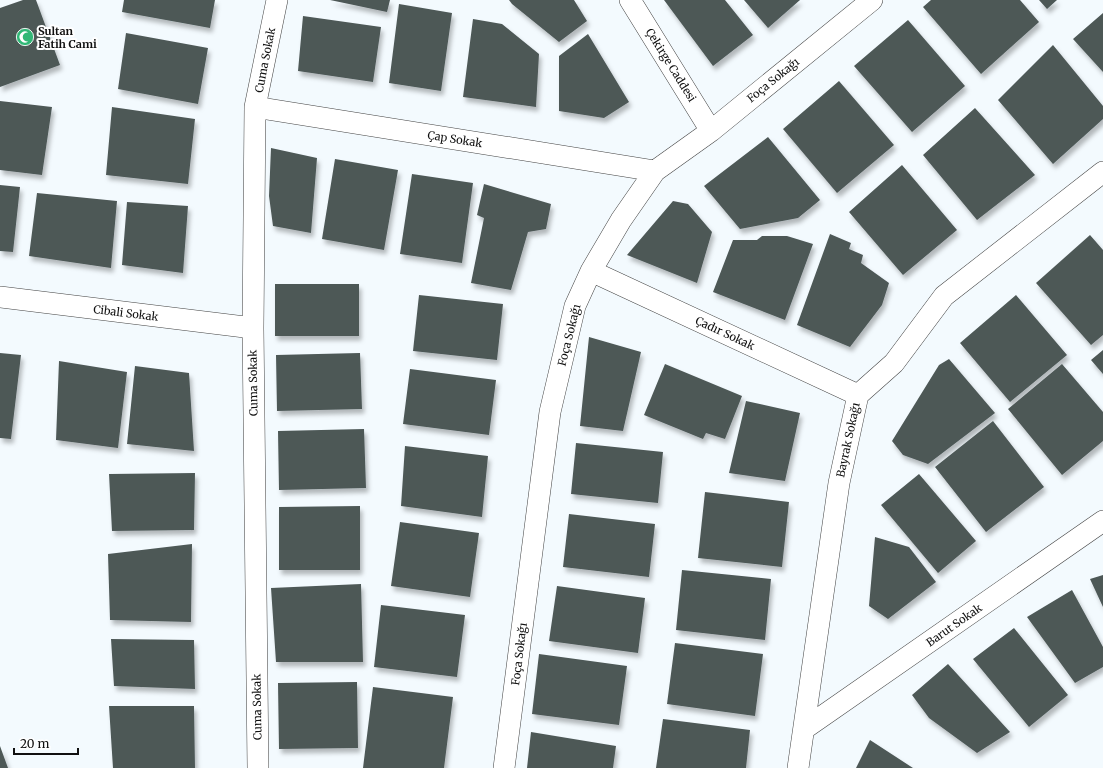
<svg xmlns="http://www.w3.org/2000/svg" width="1103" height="768" font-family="Merriweather,serif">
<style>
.building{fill:#4d5857;filter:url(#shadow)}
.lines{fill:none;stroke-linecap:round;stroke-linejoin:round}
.minor-casing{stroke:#434343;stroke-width:22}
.minor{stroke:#fff;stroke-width:21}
.labels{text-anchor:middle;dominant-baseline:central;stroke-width:4;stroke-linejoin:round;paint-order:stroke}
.poi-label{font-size:11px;font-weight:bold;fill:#101010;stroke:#fff;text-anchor:start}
.street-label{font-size:11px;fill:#101010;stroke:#fff}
</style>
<defs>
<filter id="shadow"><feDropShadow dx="2.5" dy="4.5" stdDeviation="2" flood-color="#0004"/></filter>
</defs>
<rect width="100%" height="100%" fill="#f3fafe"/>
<path class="building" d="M23,0H36L60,65L0,87V8Z
M124,0H215L210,28L122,12Z
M330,0H390L387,12Z
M509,0H574L587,21L559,42L512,4Z
M664,0H725L753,35L713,66Z
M744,0H800L768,28Z
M931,0H1020L1039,22L981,74L923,7Z
M1039,0H1057L1047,9Z
M399,4L452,13L441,91L389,83Z
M1103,13V72L1073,39Z
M303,16L381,27L373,82L298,71Z
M473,19L502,24L539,54L536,107L463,97Z
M908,20L965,86L912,132L854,66Z
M126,33L208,48L198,104L118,89Z
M588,34L629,102L604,118L559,111V56Z
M1053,45L1103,106V119L1053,164L998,100Z
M839,81L894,145L837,193L783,129Z
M0,101L52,107L42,175L0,170Z
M112,107L195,119L188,184L106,175Z
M975,108L1035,175L977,220L923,155Z
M768,137L820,200L798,218L740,229L704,186Z
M271,148L317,158L311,233L273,226L269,196Z
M335,159L398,170L384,250L322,239Z
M902,165L957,230L903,275L849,212Z
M412,174L473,183L462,263L400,254Z
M484,184L551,204L546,229L528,232L511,290L471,283L484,218L477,215Z
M0,185L20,187L13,252L0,251Z
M37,193L117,201L111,268L29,256Z
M673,201L688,204L712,232L697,283L627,255Z
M127,202L188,206L183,273L122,265Z
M830,234L851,243L849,249L863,255L861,263L889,283L882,305L850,347L797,325Z
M1090,235L1103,250V335L1091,345L1036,283Z
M762,236H787L813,244L785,320L713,292L733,240H757Z
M275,284H359V336H275Z
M419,295L503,304L497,360L413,351Z
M1016,295L1067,355L1010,402L960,343Z
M589,337L641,352L623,431L580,426Z
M1103,350V374L1091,360Z
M0,353L21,355L11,439L0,438Z
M360,353L362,409L277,411L276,355Z
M949,359L995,413L928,464L903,455L892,441L939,365Z
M59,361L127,372L118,448L56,440Z
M665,364L742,396L725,439L706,433L703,439L644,415Z
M1062,364L1103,412V441L1062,475L1008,409Z
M135,366L189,373L194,451L127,444Z
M410,369L496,380L489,435L403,424Z
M746,401L800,413L785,481L729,473Z
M993,421L1044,487L986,532L935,467Z
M364,429L366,488L279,490L278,431Z
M576,443L663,452L658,503L571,494Z
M405,446L488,456L482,517L401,506Z
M195,473L194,530L112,531L109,474Z
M919,474L976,541L938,573L881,505Z
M705,492L789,502L782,567L698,558Z
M360,506V570H279V507Z
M569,514L655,524L649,577L563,567Z
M400,522L479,533L470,597L391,586Z
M875,537L909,547L936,582L888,619L869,606Z
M192,544L191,622L110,620L108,554Z
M682,570L771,579L765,640L676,630Z
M1103,575V607L1090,579Z
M361,584L363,662H276L271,588Z
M557,586L645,598L638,653L549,641Z
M1072,590L1103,647V667L1075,683L1027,617Z
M381,605L465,615L457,677L374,667Z
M1014,628L1068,695L1029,727L973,659Z
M111,639L194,640L195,689L114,686Z
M675,643L763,654L755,716L667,704Z
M539,654L627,666L619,725L532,714Z
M948,664L1010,732L977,753L929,718L912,695Z
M357,682L358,748L279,749L278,683Z
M373,687L453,697L444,768H363Z
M109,706H194L195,768H113Z
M663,719L750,730L746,768H656Z
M531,732L616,746L613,768H527Z
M870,740L913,768H856Z
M0,746L8,768H0Z"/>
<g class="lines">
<defs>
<path id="minor" d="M630,0L711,131
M255,107L655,171
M591,271L858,395
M0,297L253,328
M804,729L1103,521
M258,768L253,328L255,107L277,0
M504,768L550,412L575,306L591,271L621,220L655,171L711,131L872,0
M798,768L839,483L858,395L894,363L944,296L1103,172"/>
</defs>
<use href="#minor" class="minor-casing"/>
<use href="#minor" class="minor"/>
</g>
<defs>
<symbol id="mosque-disc" viewBox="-11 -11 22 22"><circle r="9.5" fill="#31b776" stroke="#fff"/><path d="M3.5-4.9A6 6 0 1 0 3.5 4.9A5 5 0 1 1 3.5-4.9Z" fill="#fff"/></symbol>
</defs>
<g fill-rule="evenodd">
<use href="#mosque-disc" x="15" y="27" width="20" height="20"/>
</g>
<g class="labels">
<g class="poi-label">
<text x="38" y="31">Sultan<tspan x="38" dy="13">Fatih Cami</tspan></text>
</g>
<g class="street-label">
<text transform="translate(265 60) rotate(-79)">Cuma Sokak</text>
<text transform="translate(671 65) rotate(58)">Çekirge Caddesi</text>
<text transform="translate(773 80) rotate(-39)">Foça Sokağı</text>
<text transform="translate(455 139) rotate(9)">Çap Sokak</text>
<text transform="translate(126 313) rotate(7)">Cibali Sokak</text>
<text transform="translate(725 333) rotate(25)">Çadır Sokak</text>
<text transform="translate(569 335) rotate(-76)">Foça Sokağı</text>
<text transform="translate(253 383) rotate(-91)">Cuma Sokak</text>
<text transform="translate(848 440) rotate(-78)">Bayrak Sokağı</text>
<text transform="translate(954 625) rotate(-35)">Barut Sokak</text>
<text transform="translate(519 654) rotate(-83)">Foça Sokağı</text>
<text transform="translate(257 707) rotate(-91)">Cuma Sokak</text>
</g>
</g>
<path d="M14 748v6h64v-6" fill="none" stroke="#101010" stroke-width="2"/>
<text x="20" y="748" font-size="12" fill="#101010" stroke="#ffffff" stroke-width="3" paint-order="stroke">20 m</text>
</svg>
